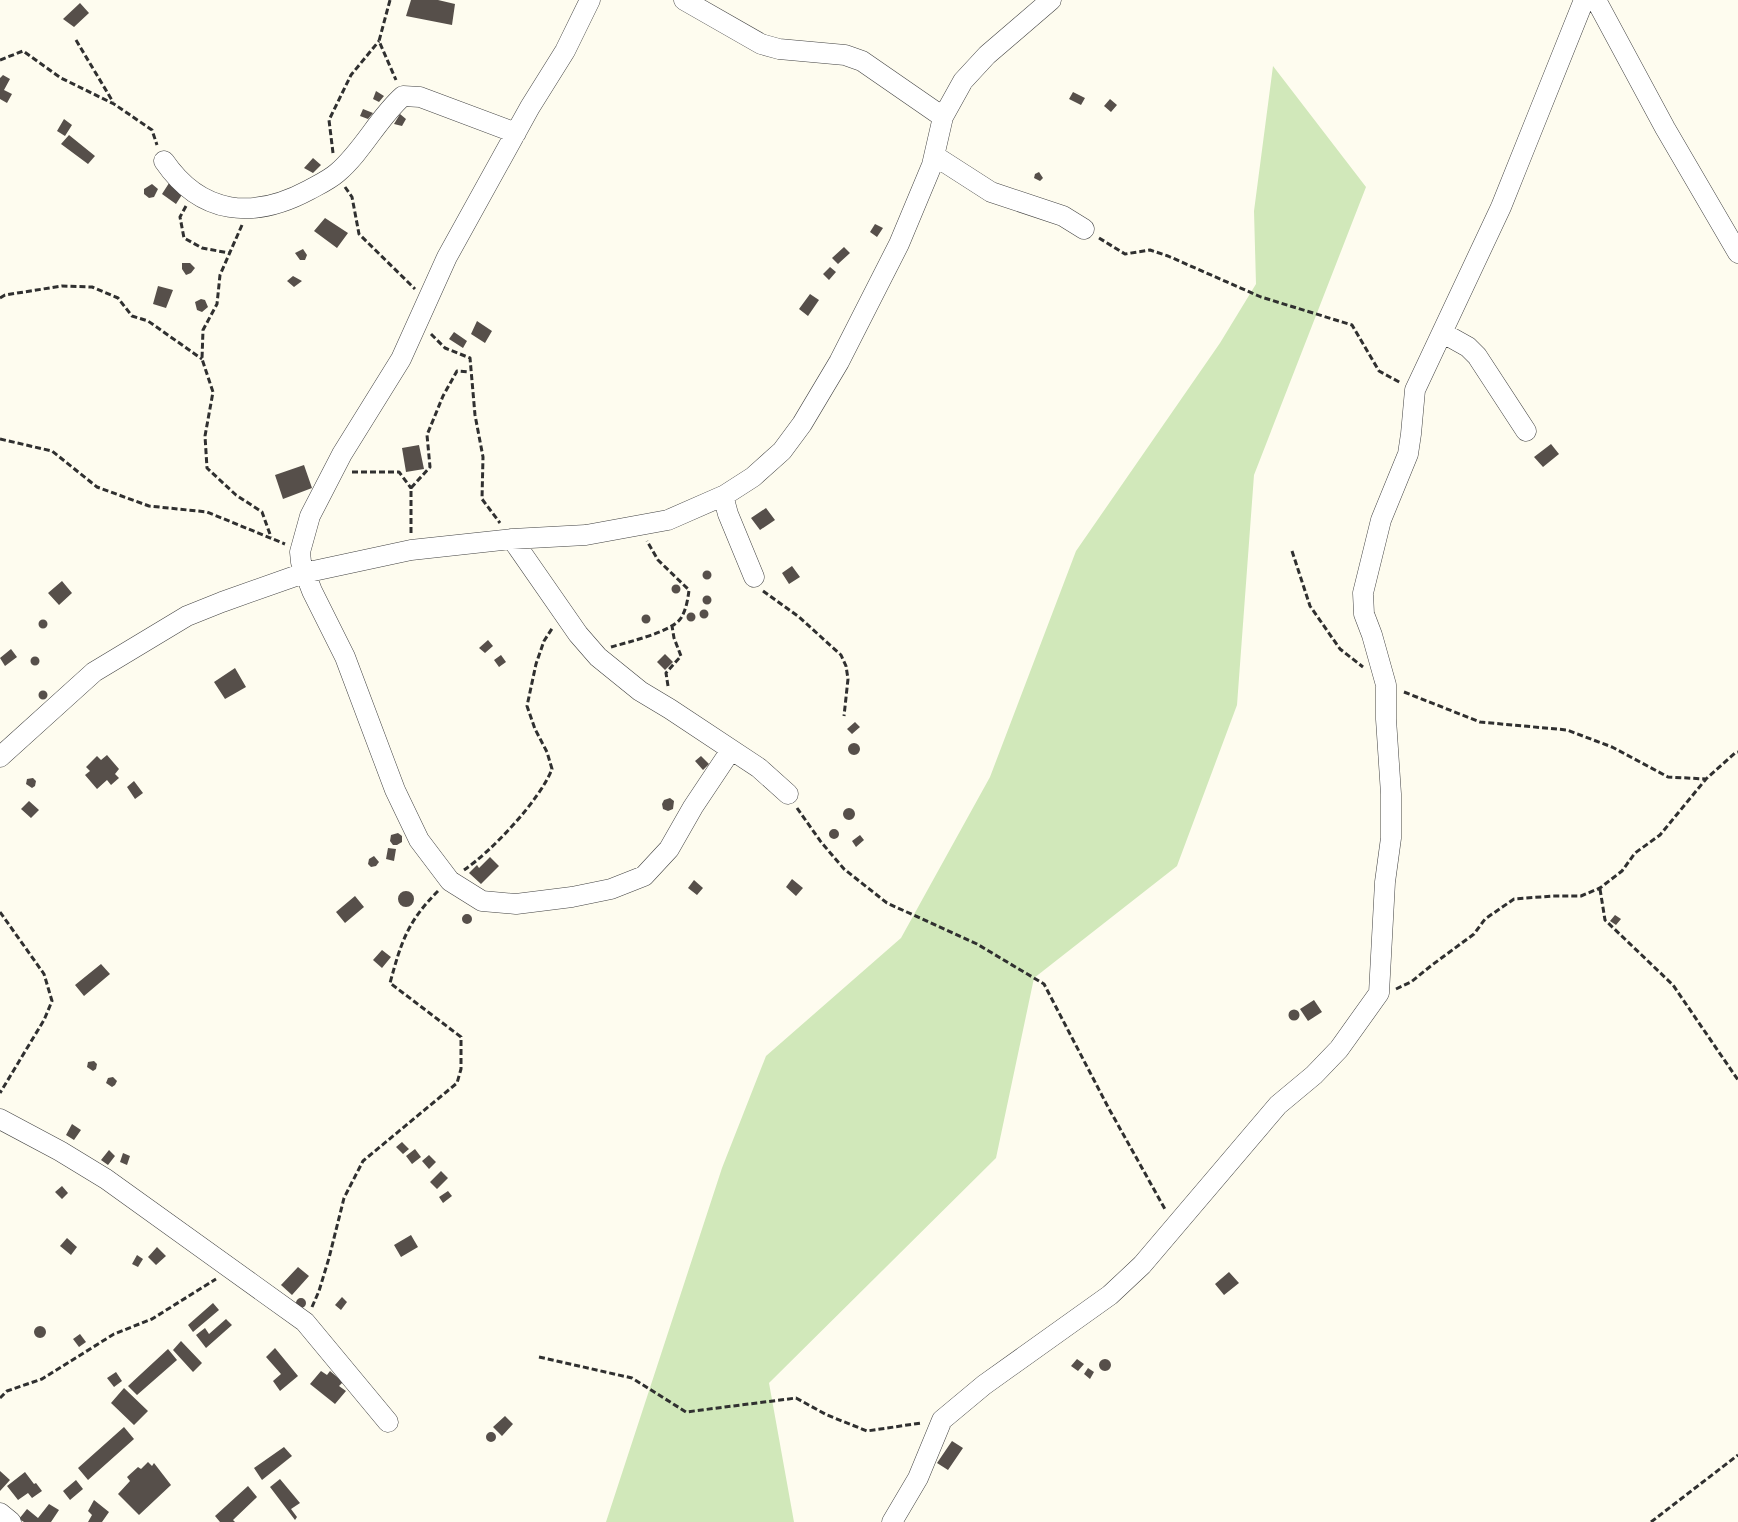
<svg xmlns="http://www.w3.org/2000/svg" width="1738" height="1522" font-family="'Noto Serif',serif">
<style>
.green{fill:#d1e8ba}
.building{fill:#564f4a}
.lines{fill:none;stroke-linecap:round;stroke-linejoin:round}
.minor-casing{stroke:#414141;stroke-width:21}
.path{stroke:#303030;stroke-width:3;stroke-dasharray:6 3;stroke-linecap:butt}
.minor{stroke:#fff;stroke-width:20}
</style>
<rect width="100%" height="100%" fill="#fefcef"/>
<path class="green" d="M1273,66L1366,187L1254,475L1237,705L1177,866L1034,978L996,1158L769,1383L794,1522H606L722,1168L766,1056L901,938L990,777L1076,551L1220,343L1256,284L1254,211Z"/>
<path class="building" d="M411,0H438L455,4L452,25L406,16Z
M80,3L89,13L74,27L63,19Z
M3,75L10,79L4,90L12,94L7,103L0,99V78Z
M376,91L384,96L379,102L373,99Z
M1073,92L1085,98L1081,105L1069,99Z
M1110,99L1117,105L1111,112L1104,106Z
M363,109L373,113L368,119L360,116Z
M400,114L406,119L402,126L394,124Z
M64,119L72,125L65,136L57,131Z
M69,135L95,156L88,164L61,144Z
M313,158L321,165L313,173L304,168Z
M1039,172L1043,178L1040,181L1034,178L1035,174Z
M171,180L185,190L176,204L162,194Z
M152,184L158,189L154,197L149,198L144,194V189Z
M325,218L348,233L337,248L314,231Z
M875,224L883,228L877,237L870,232Z
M844,247L850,253L838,264L832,258Z
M303,249L307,255L305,260H300L295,253Z
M182,263H190L195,268L191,273L186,275L182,269Z
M830,267L836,272L829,280L823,274Z
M293,276L302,281L294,287L287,281Z
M158,286L173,290L166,308L153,304Z
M810,294L819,300L808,316L799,309Z
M201,299L205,300L208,307L202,312L197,310L195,302Z
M477,321L492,331L485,343L471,334Z
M454,332L467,341L463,348L449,339Z
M1551,444L1559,454L1543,467L1534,457Z
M419,445L424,469L406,472L402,448Z
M304,465L312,488L283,499L275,475Z
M766,508L775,520L760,530L751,518Z
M792,566L800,577L789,584L782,573Z
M702.5 575a4.5 4.5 0 1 1 9 0a4.5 4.5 0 1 1-9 0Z
M62,581L72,593L59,605L48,593Z
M671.5 589a4.5 4.5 0 1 1 9 0a4.5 4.5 0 1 1-9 0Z
M702.5 600a4.5 4.5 0 1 1 9 0a4.5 4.5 0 1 1-9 0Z
M699.5 614a4.5 4.5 0 1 1 9 0a4.5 4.5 0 1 1-9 0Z
M686.5 617a4.5 4.5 0 1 1 9 0a4.5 4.5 0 1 1-9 0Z
M641.5 619a4.5 4.5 0 1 1 9 0a4.5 4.5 0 1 1-9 0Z
M38.5 624a4.5 4.5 0 1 1 9 0a4.5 4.5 0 1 1-9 0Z
M488,640L493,646L485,653L479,648Z
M11,649L17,657L5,666L0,658Z
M665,654L673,662L665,670L657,662Z
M501,655L506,662L499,667L494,660Z
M30.5 661a4.5 4.5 0 1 1 9 0a4.5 4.5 0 1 1-9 0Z
M235,668L246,687L225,699L214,682Z
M38.5 695a4.5 4.5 0 1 1 9 0a4.5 4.5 0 1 1-9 0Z
M855,722L860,727L852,734L847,729Z
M848 749a6 6 0 1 1 12 0a6 6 0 1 1-12 0Z
M107,755L119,769L115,774L119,778L111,785L107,780L97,789L85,775L90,771L86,767L97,756L101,760Z
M701,756L709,764L703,770L695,761Z
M33,778L36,781L35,786L32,788L26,784L27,779Z
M134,781L143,793L135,799L127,787Z
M670,798L674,801L673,809L668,811L663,809L662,804L664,800Z
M29,801L39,810L31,818L21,809Z
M843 814a6 6 0 1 1 12 0a6 6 0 1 1-12 0Z
M829 834a5 5 0 1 1 10 0a5 5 0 1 1-10 0Z
M398,833L402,836V842L397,845H393L390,841L391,835Z
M860,835L864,840L856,847L852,841Z
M388,848L396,849L394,861L386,859Z
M374,856L379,862L376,866L371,867L368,864L369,859Z
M490,857L499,866L481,884L469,873L477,865L479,868Z
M792,879L803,888L796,896L786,887Z
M694,880L703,888L697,895L688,888Z
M398 899a8 8 0 1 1 16 0a8 8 0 1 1-16 0Z
M355,896L364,907L345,923L336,912Z
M462 919a5 5 0 1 1 10 0a5 5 0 1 1-10 0Z
M1615,915L1621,919L1616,925L1610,921Z
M382,950L391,957L382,968L373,960Z
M101,964L110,974L84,996L75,985Z
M1314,1000L1322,1012L1308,1021L1300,1009Z
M1288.5 1015a5.5 5.5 0 1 1 11 0a5.5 5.5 0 1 1-11 0Z
M94,1061L97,1064L96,1069L93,1071L87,1067L88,1062Z
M113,1077L117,1081L115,1085L112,1087L106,1083L108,1078Z
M72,1124L81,1130L74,1140L66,1135Z
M402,1142L409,1149L403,1154L396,1147Z
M415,1149L421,1157L412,1164L406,1156Z
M109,1150L115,1156L108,1165L101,1160Z
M123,1153L130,1156L127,1165L120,1162Z
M429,1155L436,1162L429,1169L422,1161Z
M441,1171L448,1178L437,1189L430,1182Z
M62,1186L68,1193L62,1199L55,1192Z
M448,1191L452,1196L443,1203L439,1197Z
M411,1235L418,1247L401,1257L394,1245Z
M67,1238L77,1247L71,1255L60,1246Z
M157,1247L166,1256L156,1265L148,1257Z
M137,1255L143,1259L138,1267L132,1264Z
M298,1267L309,1276L292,1295L281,1285Z
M1229,1272L1239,1283L1224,1295L1215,1284Z
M342,1297L347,1302L341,1310L335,1305Z
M296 1303a5 5 0 1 1 10 0a5 5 0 1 1-10 0Z
M213,1303L219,1310L193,1332L188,1325Z
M226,1319L232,1325L206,1348L196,1335L205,1328L209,1334Z
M34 1332a6 6 0 1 1 12 0a6 6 0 1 1-12 0Z
M80,1334L86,1342L79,1347L73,1339Z
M181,1341L202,1363L193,1372L173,1350Z
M275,1348L298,1376L280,1391L273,1381L281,1374L266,1357Z
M168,1349L177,1360L137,1395L128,1386Z
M1099 1365a6 6 0 1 1 12 0a6 6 0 1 1-12 0Z
M1077,1359L1084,1364L1078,1371L1071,1366Z
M1088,1368L1094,1372L1090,1379L1084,1374Z
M321,1371L327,1375L330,1371L343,1382L339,1386L346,1391L335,1404L310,1384Z
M116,1372L122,1381L114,1387L107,1378Z
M124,1388L148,1411L134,1425L111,1403Z
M505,1416L513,1424L502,1436L493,1427Z
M124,1427L134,1439L88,1480L78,1468Z
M486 1437a5 5 0 1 1 10 0a5 5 0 1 1-10 0Z
M952,1441L963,1448L948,1470L937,1463Z
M284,1447L292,1456L262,1480L254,1468Z
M148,1462L152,1466L154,1463L171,1485L139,1515L118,1494L130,1481L127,1477L138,1467L141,1469Z
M0,1471L10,1480L0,1491Z
M25,1472L34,1484L36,1483L42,1491L32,1498L28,1493L18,1500L7,1486Z
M280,1479L300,1503L291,1509L297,1517L295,1520L270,1487Z
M76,1480L83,1489L70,1500L63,1491Z
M248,1486L257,1497L233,1520L235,1522H220L215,1516Z
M94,1500L109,1512L102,1522H88L92,1515L88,1511Z
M49,1504L59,1510L51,1522H24L19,1519L27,1509L38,1518Z"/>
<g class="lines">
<defs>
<path id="minor" d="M590,0L565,51L530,107L447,257L401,359L342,454L310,516L300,552L301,562L312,591L345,657L395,790L419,840L450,881L482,901L516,904L572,897L611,889L644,876L669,849L693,807L731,750
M684,0L761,44L779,49L845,55L862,61L943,117
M1596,0L1665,128L1738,253
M935,156L991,192L1063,216L1084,229
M164,161C201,215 253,220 309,190C318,185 329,180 337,173C363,151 378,118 403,96L420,97L516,133
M1443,333L1468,347L1477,356L1526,431
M725,495V503L728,514L754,577
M512,539L578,634L598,657L640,691L670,709L759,768L788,794
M0,757L94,672L187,616L222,602L304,573L411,550L512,539L586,535L668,520L725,495L753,477L782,451L802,424L839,362L899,244L932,165L943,117L963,81L987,55L1051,0
M0,1119L60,1151L106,1179L305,1322L388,1422
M0,1513L11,1522
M892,1522L918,1478L942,1420L984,1385L1110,1295L1142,1265L1278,1105L1314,1075L1339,1049L1379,993L1385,882L1391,838V794L1386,719V685L1372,635L1364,614L1363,593L1381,520L1408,454L1411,434L1415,390L1501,207L1584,0"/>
</defs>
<use href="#minor" class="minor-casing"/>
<path class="path" d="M390,0L379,41L396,80
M76,40L113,102
M0,60L23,51L61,78L114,104L152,130L157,145
M333,153L329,120L351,75L379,41
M345,187L352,197L359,234L415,289
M186,206L180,217L184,238L202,248L229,253
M242,225L220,275L217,304L203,330L202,359L213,392L205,436L207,468L236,495L262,512L271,537
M1099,238L1125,254L1150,250L1168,256L1261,297L1352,325L1379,371L1401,383
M0,298L5,295L62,286L92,287L118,298L132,316L148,321L202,359
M431,334L445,348L470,358L475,415L483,457L482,499L500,523
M0,439L52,451L97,487L149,506L207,512L285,544
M352,472H399L411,488
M411,533V488L430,467L427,435L443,396L457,371L469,372
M1292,551L1310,606L1340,649L1363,667
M763,591L799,617L841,655L846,666L848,679L844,716
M611,647C628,642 672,632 681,618C686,610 688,599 689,590L658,560L647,541
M668,686L666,673L681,656L674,638L672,626
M1404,692L1480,722L1567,730L1612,747L1668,777L1706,779
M797,808L821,842L844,869L887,903L977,944L1044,984L1108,1107L1166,1211
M464,870C492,851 540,800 552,769L547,752L535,729L527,706L536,664L544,641L553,627
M1600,889L1605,920L1673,985L1738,1080
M0,912L44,974L52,1001L44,1020L0,1093
M1396,989L1411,982L1432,965L1474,934L1485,919L1514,899L1553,896H1581L1600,888L1622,871L1635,853L1660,835L1706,779L1735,753L1738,752
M312,1307L319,1291L329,1258L344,1198L363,1161L457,1083L461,1069V1037L390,983C401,943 407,922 438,891
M539,1357L632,1378L686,1412L796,1398L827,1415L867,1431L921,1423
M0,1398L7,1391L42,1379L114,1334L152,1319L216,1279
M1651,1522L1738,1455"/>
<use href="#minor" class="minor"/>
</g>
</svg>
